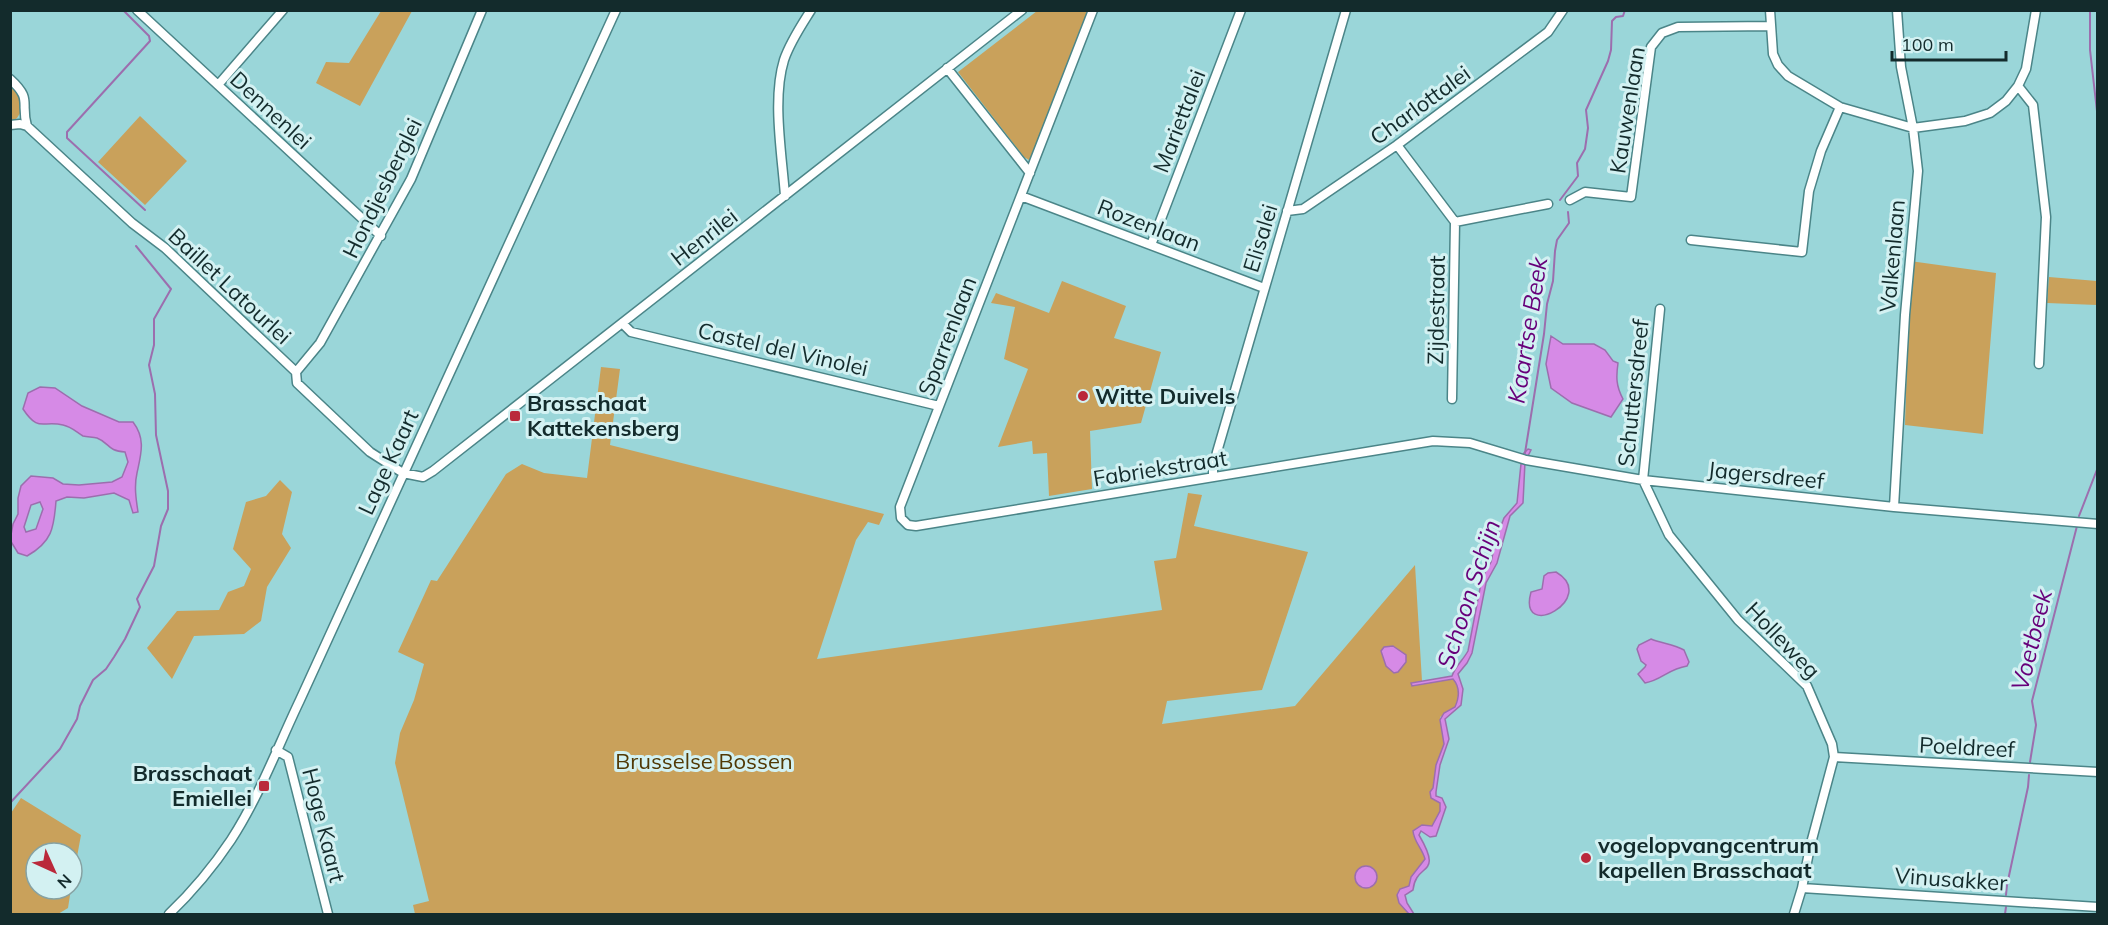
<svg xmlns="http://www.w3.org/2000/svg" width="2108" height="925" font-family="Mulish,sans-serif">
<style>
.green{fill:#c9a15b}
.water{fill:#d68ae6;stroke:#9c6eae;stroke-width:1.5;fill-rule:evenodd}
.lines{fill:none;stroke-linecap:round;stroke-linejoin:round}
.stream{stroke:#9c6eae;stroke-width:2}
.minor-casing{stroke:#4b8588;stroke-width:11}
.minor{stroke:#fff;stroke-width:8}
.poi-dot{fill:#ba293b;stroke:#d3f1f2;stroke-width:2}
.labels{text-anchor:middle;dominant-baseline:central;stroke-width:6;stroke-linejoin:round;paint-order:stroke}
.street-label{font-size:22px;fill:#132b2c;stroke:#d3f1f2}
.poi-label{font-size:22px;font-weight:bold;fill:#132b2c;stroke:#d3f1f2;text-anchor:start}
.park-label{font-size:22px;fill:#513804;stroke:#d3f1f2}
.water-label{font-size:24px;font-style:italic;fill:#67007a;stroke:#d3f1f2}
</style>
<rect width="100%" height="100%" fill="#9ad6d9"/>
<path class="green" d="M381,11H412L360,106L316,83L326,62L349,63Z
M1037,11H1088L1032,156L1029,160L1024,157L958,72Z
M10,83L19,91L22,110L17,118L11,122Z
M140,116L187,161L145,205L98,162Z
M1910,261L1996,273L1983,434L1905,425Z
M2049,277L2097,281V305L2047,303Z
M1062,281L1126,306L1114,338L1161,352L1141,423L1090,431L1092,489L1049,496L1047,453L1033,454L1032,441L998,447L1028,369L1004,359L1015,307L991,303L996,293L1049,313Z
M601,367L620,369L610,445L884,514L879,525L868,522L856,540L817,659L1162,610L1154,561L1176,558L1188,493L1202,495L1194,526L1308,552L1262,690L1167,701L1162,724L1295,706L1415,565L1422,681L1411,683V685L1453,679C1460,687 1459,698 1455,707L1440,717L1444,744L1436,765L1433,788L1430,792L1432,798L1440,803V811L1432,826L1422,825L1413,831C1414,842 1422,848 1425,859L1410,879L1409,886L1398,892C1396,901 1404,907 1409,914H415L413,905L429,901L395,763L400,733L414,700L424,664L398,652L431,580L437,581L506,474L522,464L544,473L587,478Z
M280,480L292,492L282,534L291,548L267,587L261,621L244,634L194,636L172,679L147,648L177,611L219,610L228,592L244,586L251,569L233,549L246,502L266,496Z
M21,798L81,835L72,884V853H36V889H71L68,908L58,914H11V813Z"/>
<path class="water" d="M1551,336L1563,344H1594L1605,350L1613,361L1618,363C1616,377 1616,386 1623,399L1611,417L1572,403L1551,388L1546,364Z
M40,387L55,388L82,406L119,422H133C146,439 141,454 137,473C134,486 136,499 138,512L133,513L129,500L114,493L84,498L67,497L56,501C54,528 52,542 27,556L18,553L10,540L13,524L18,514V498L21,486L31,476L53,478L63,484L79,485L112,482L122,477L128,462L125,452C107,451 110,443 97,438C93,437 88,437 83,436C76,432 72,427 63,425C42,420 39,433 23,409L28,393ZM40,502L43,509L36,529L26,532L24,527L31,505Z
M1528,449L1531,450L1525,462L1523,503L1510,516L1497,563L1486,583L1472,653L1467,663L1458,674L1463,689L1461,705L1445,719L1449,739L1440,765L1436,792V796L1442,798L1446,807L1436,836L1430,837L1421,831L1419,835C1444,878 1416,861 1413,890L1405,895L1407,903L1414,914H1409L1399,903L1397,895L1400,889L1409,886L1411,877L1425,859C1422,848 1414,842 1413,831L1422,825L1432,826L1440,811V803L1431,798L1430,792L1433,788L1436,765L1444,744L1440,720L1444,713L1455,707C1459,698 1460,687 1453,679L1412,686L1411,683L1452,676C1455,667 1463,660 1468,651L1482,578L1491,562L1496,539L1504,518L1517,503L1521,464L1524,453Z
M1556,572C1600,598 1517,643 1531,592L1542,589L1544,576L1548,573Z
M1651,639C1661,643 1675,645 1684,650L1689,662L1687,666C1668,669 1662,680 1645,683L1638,674L1645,667L1646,665L1641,661L1637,649L1639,645Z
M1393,646L1406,655V662L1398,672L1394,673L1386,666L1381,651L1384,647Z
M1355 877a11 11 0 1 1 22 0a11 11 0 1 1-22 0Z"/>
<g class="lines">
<path class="stream" d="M123,10L149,36L150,41L67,132V138L145,210
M2090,10V50L2098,120
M1560,200L1578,176L1577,163L1585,149L1588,128L1586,110L1608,61L1611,50L1612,21L1616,17L1623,16L1625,10
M1525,453L1544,334L1547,304L1553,281L1555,251L1557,240L1569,223L1568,212
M2079,516L2098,467
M2030,762L2036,725L2032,701L2077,526
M10,803L60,749L77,719L80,706L93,680L106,669L114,657L125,639L140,607L137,599L154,566L161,526L168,509V491L156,435L155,394L149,365L154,345V319L171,289L136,246
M2006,895L2007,885L2028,787L2029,775
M2005,914L2006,907"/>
<defs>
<path id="minor" d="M137,10L381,236
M1093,10L900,507L901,518L908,525L916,526L1433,441L1470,443L1526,460L1643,480L1894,507L2098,524
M1770,10L1773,54L1778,65L1788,76L1840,107L1913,128L1965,121L1990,113L2006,101L2018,86L2026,69L2036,10
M947,68L1030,173
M10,79C33,100 20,102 27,126
M218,85L283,10
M2018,86L2033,105L2046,217L2039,364
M10,125L20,124L27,126L132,223L165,248L296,372L297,383L370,452L403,473L423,477L433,471L1022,10
M1397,145L1455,222
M785,196C782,154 772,99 784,60C790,42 801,26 811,10
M1021,196L1264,288
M1570,200L1585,192L1631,197L1651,47L1662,33L1678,27L1771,26
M1287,211L1303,209L1397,145L1548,32L1563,10
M1455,222L1548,204
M1691,240L1802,252L1809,191L1821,151L1840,107
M1151,245L1241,10
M622,323L631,332L939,406
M296,372L320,343L411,179L482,10
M1452,399L1455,222
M1213,477V470L1217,452L1346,10
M1643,480L1669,535L1738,620L1807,686L1832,744L1834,757L1810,847L1802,888L1794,914
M1643,480L1660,309
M1894,507L1905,315L1918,171L1913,128L1901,67L1897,10
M276,750L288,757L328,914
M1834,757L2098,772
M1802,888L2098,907
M169,914C192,892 213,867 231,840C259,797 278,746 300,700L616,10"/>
</defs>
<use href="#minor" class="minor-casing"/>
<use href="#minor" class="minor"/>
</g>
<g class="poi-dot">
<circle cx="1083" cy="396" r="6"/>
<rect x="509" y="410" width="12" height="12" rx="3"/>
<rect x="258" y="780" width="12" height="12" rx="3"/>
<circle cx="1586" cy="858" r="6"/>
</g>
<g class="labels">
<g class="street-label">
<text transform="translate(1420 105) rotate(-36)">Charlottalei</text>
<text transform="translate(271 110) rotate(43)">Dennenlei</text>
<text transform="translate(1627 110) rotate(-81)">Kauwenlaan</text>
<text transform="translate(1179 121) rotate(-69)">Mariettalei</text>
<text transform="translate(382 188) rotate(-64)">Hondjesberglei</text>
<text transform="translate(1149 225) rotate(21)">Rozenlaan</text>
<text transform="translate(704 237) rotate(-38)">Henrilei</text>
<text transform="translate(1260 238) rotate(-73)">Elisalei</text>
<text transform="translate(1892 256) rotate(-85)">Valkenlaan</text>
<text transform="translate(230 286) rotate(43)">Baillet Latourlei</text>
<text transform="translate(1436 310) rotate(-89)">Zijdestraat</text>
<text transform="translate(947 336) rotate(-69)">Sparrenlaan</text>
<text transform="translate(783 349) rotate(13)">Castel del Vinolei</text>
<text transform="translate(1633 393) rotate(-84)">Schuttersdreef</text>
<text transform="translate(388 462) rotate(-65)">Lage Kaart</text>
<text transform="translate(1160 468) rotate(-9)">Fabriekstraat</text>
<text transform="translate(1766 475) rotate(6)">Jagersdreef</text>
<text transform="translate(1783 640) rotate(46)">Holleweg</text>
<text transform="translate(1967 747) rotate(3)">Poeldreef</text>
<text transform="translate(324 825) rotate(76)">Hoge Kaart</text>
<text transform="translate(1951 879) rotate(4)">Vinusakker</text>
</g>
<g class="poi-label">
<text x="1095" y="396">Witte Duivels</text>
<text x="527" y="403">Brasschaat<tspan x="527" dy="25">Kattekensberg</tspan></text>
<text x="252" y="773" text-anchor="end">Brasschaat<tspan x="252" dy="25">Emiellei</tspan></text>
<text x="1598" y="845">vogelopvangcentrum<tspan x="1598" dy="25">kapellen Brasschaat</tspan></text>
</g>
<g class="park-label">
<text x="704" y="761">Brusselse Bossen</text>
</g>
<g class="water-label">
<text transform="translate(1527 330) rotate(-81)">Kaartse Beek</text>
<text transform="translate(1468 594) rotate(-72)">Schoon Schijn</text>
<text transform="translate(2031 640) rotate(-76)">Voetbeek</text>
</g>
</g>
<rect width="2108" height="925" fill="none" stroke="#132b2c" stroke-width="24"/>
<g transform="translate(54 871) rotate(135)"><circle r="28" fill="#d3f1f2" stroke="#86a2a3" stroke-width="1.5"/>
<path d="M0-4.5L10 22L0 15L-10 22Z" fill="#ba293b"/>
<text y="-9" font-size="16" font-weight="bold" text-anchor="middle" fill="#132b2c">N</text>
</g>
<path d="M1892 51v9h114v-9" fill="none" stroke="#132b2c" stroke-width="3"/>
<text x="1901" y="51" font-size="18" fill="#132b2c" stroke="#d3f1f2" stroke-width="4.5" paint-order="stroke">100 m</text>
</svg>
